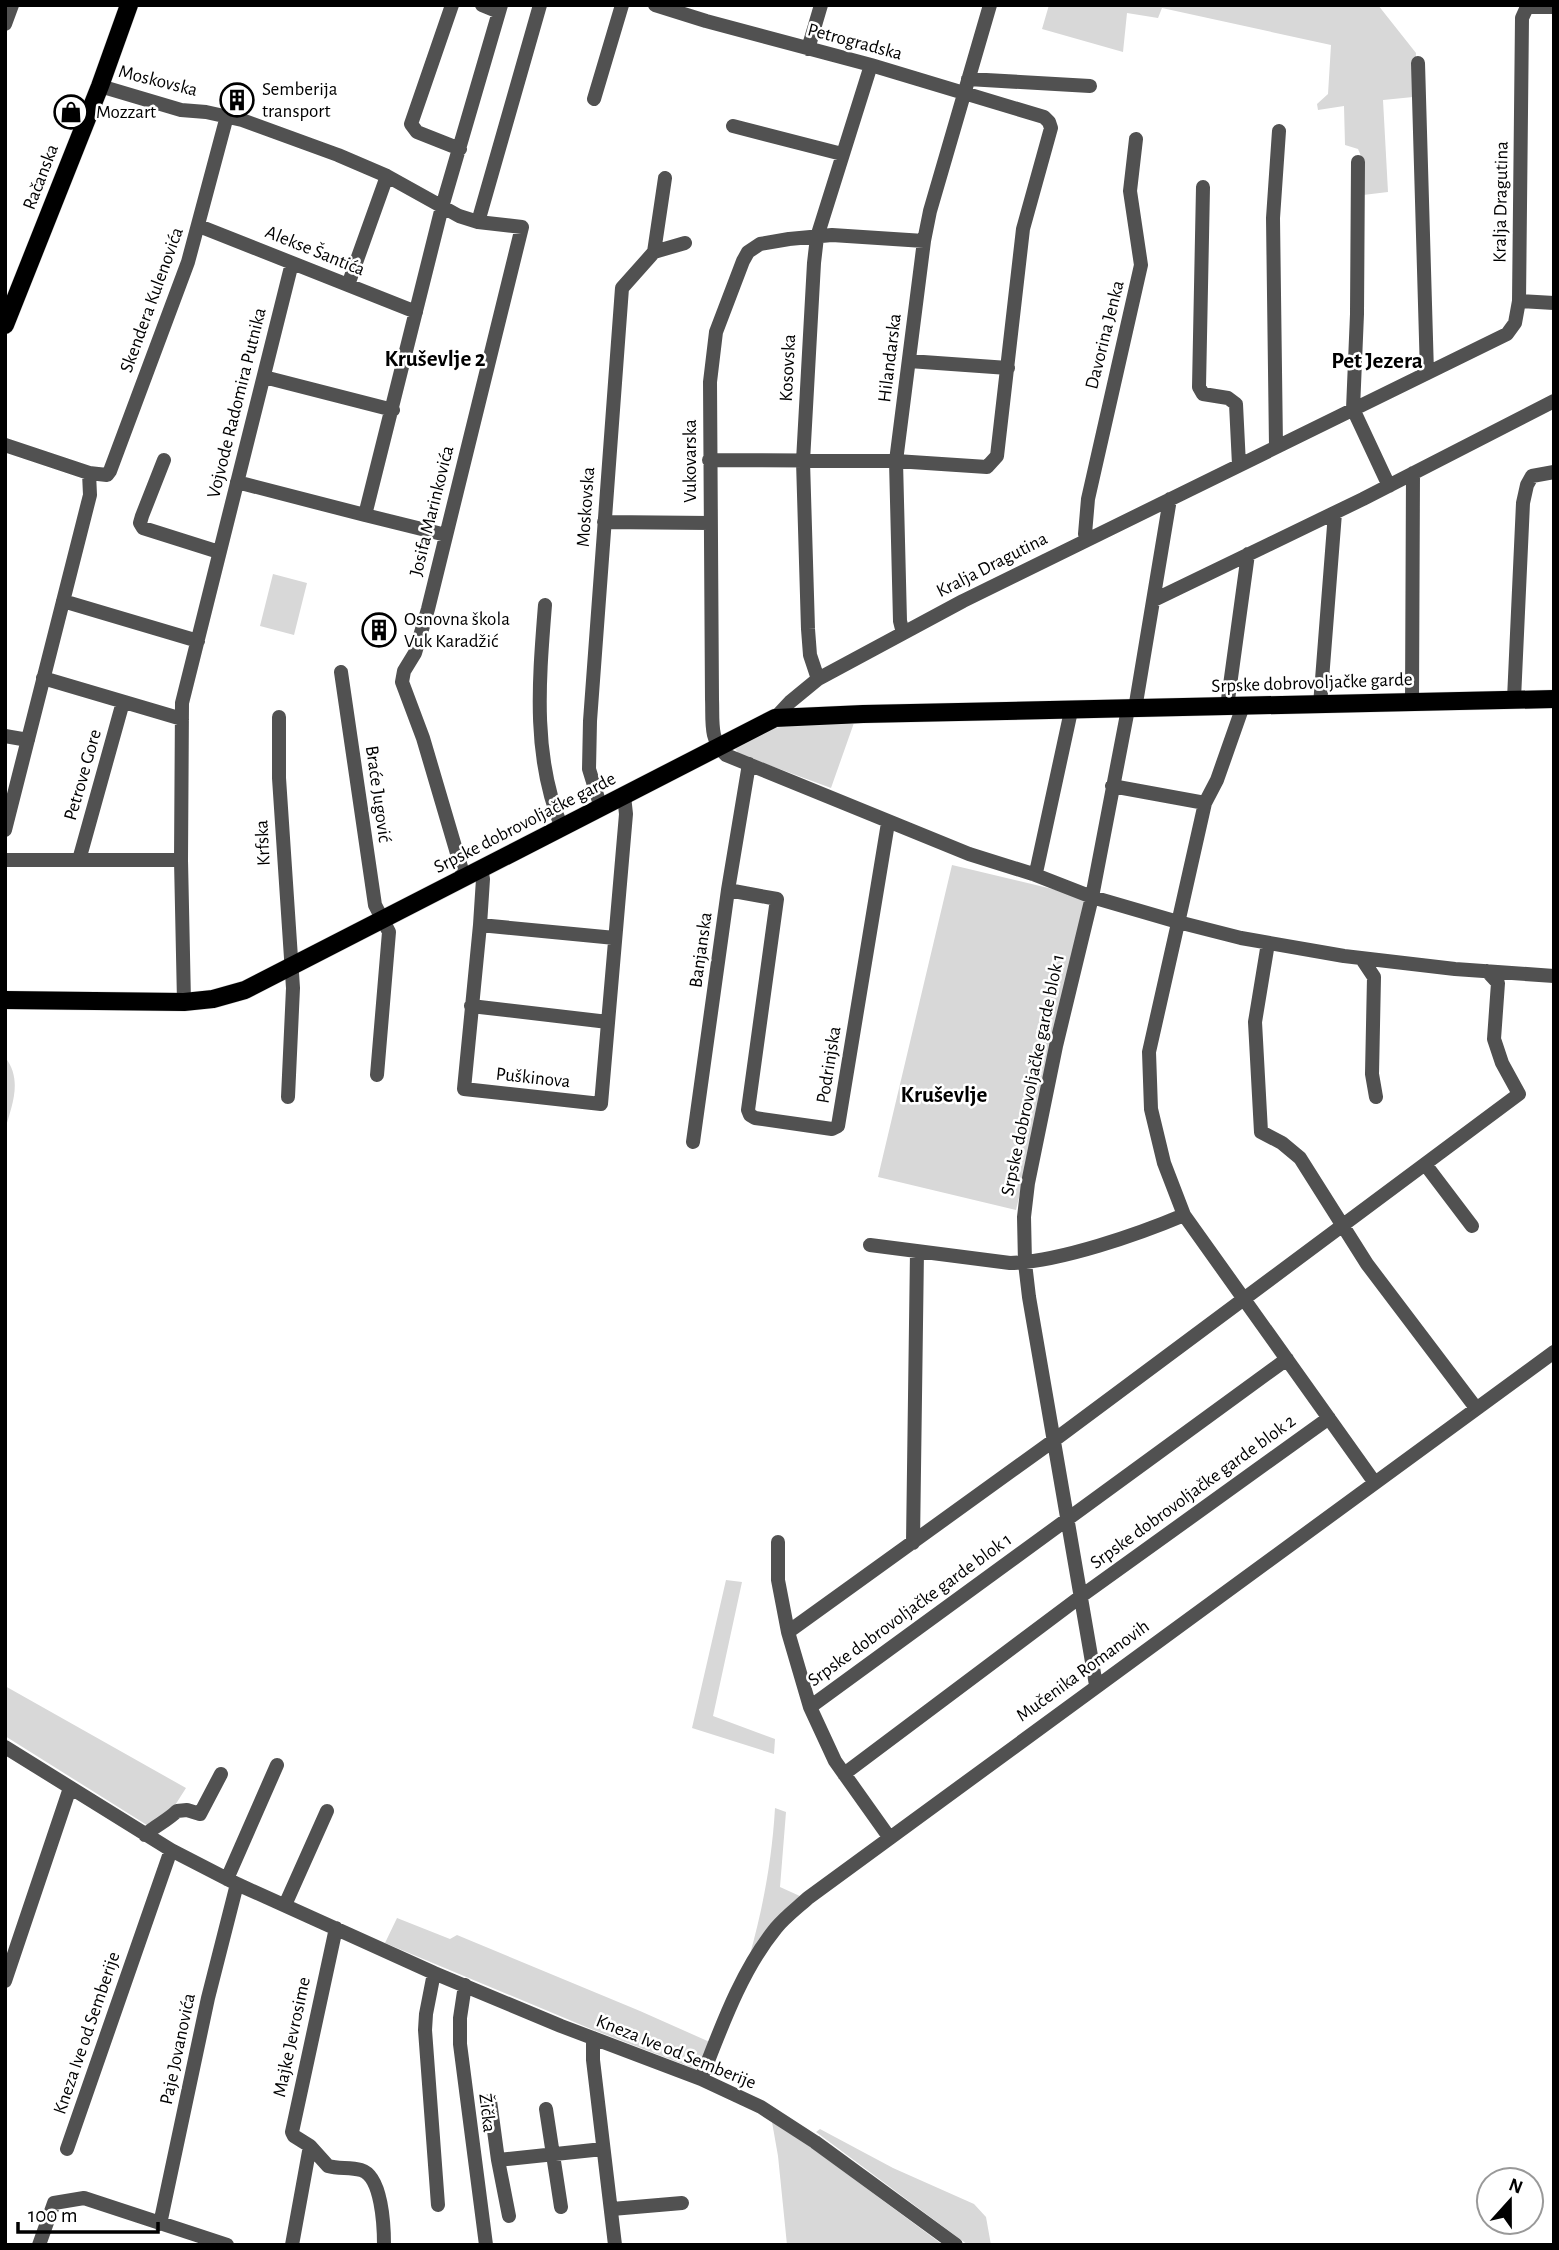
<svg xmlns="http://www.w3.org/2000/svg" width="1559" height="2250" font-family="'Alegreya Sans',sans-serif">
<style>
.green{fill:#d8d8d8}
.lines{fill:none;stroke-linecap:round;stroke-linejoin:round}
.major-casing{stroke:#dbdbdb;stroke-width:19}
.minor{stroke:#515151;stroke-width:14}
.major{stroke:#000;stroke-width:18}
.labels{text-anchor:middle;dominant-baseline:central;stroke-width:5;stroke-linejoin:round;paint-order:stroke}
.street-label{font-size:19px;fill:#000;stroke:#fff}
.poi-label{font-size:19px;fill:#000;stroke:#fff;text-anchor:start}
.quarter-label{font-size:23px;font-weight:bold;fill:#000;stroke:#fff}
</style>
<rect width="100%" height="100%" fill="#fff"/>
<path class="green" d="M1049,5H1378L1416,53L1413,97L1383,100L1388,192L1363,195L1361,156L1358,149L1345,145L1344,106L1318,110L1317,104L1328,94L1331,45L1162,8L1158,18L1127,13L1123,52L1042,29Z
M273,574L307,583L294,635L260,626Z
M855,720L831,788L739,754L733,746L769,729L815,721Z
M952,865L1090,898L1016,1210L878,1177Z
M5,1057C23,1080 12,1105 5,1130Z
M726,1580L742,1582L713,1716L775,1739L774,1754L692,1728Z
M5,1686L186,1788L158,1832L5,1736Z
M775,1808L786,1812L780,1887L802,1897L749,1958C763,1908 772,1860 775,1808Z
M397,1918L450,1939L457,1935L640,2011L712,2043L698,2070L591,2029L385,1943Z
M772,2122L812,2148L943,2245H787L778,2156Z
M820,2129L893,2168L974,2204L986,2217L991,2245H968L816,2132Z"/>
<g class="lines">
<defs>
<path id="major" d="M5,325L100,86L129,5
M5,1000L184,1002L213,999L245,990L775,718L863,714L1554,699"/>
</defs>
<use href="#major" class="major-casing"/>
<path class="minor" d="M452,5L411,124L417,132L460,149
M482,5L499,12
M655,5L706,21L871,65L1044,117L1049,122L1051,128L1023,229L997,456L987,467L896,461L709,460
M5,24L12,5
M808,49L821,5
M1418,63L1427,373
M968,79L1090,86
M100,86L181,110L206,112L242,120L338,155L387,176L459,216L478,222L522,227L428,609L415,653L404,671L402,682L423,738L464,877
M594,99L622,5
M733,126L842,154
M1358,162L1357,314L1353,409L1389,486
M1203,187L1199,387L1203,394L1228,398L1236,404L1239,465
M478,222L540,5
M199,226L416,312
M924,241L832,235L789,239L760,244L748,252L743,261L716,332L710,382L712,699C713,721 709,740 726,755L969,854L1033,874L1092,897L1178,922L1241,938L1344,956L1455,969L1554,976
M654,252L665,178
M348,285L387,176
M1519,301L1554,303
M909,361L1008,368
M264,377L393,410
M5,445L89,473L90,495L5,830
M1276,446L1273,218L1279,131
M164,460L142,516L140,523L143,528L219,552
M89,473L107,475L110,471L188,262L227,116
M237,482L365,515L442,207L501,5
M365,515L446,535
M604,522L710,523
M1087,539L1085,534L1088,499L1141,265L1130,191L1136,139
M1154,600L1363,499L1554,401
M63,601L198,641
M545,605C539,681 532,757 562,828
M903,633L900,621L896,461L924,241L930,211L990,5
M341,672L375,905L389,932L377,1075
M43,678L182,719
M818,679L810,655L808,629L803,461L814,263L817,237L871,65
M1514,699L1523,503L1527,485L1532,476L1554,472
M1412,702L1413,473
M1320,705L1335,513
M1227,707L1248,554
M1135,709L1170,499
M279,717V778L293,988L288,1097
M775,718L790,702L818,679L963,601L1507,334L1515,323L1519,301L1522,18L1527,7H1554
M5,736L28,740
M1112,786L1205,803L1149,1052L1151,1109L1164,1163L1184,1215L1375,1483
M1205,803L1217,780L1243,706
M601,808L589,769L590,721L622,288L654,252L685,243
M5,860H181
M79,860L123,702
M481,869L483,879L480,925L464,1089L601,1104L626,814L624,796
M1033,874L1037,868L1071,711
M728,890L777,899L748,1110L750,1115L755,1118L832,1129L838,1126L888,823
M480,925L615,938
M1268,943L1255,1022L1261,1132L1282,1143L1300,1158L1367,1264L1476,1408
M1362,959L1374,977L1372,1074L1376,1097
M184,1002L181,860L182,703L292,263
M471,1006L608,1022
M693,1142L728,890L749,764
M1425,1164L1472,1226
M870,1245L1010,1263C1059,1262 1139,1234 1184,1215
M778,1542V1580L788,1632L810,1707L835,1761L889,1837
M913,1543L917,1251
M788,1632L1053,1441L1519,1094L1502,1063L1494,1039L1498,983L1487,971
M1096,1685L1029,1297L1025,1263L1024,1217L1028,1183L1056,1046L1092,897L1128,709
M810,1707L1287,1359
M5,1747L171,1850L237,1884L434,1973L561,2026L701,2079L761,2107L815,2142L956,2245
M844,1774L1080,1597L1329,1418
M145,1835C156,1825 167,1821 177,1811L187,1810L200,1814L221,1774
M227,1879L277,1765
M285,1905L327,1811
M434,1973L426,2014L425,2030L438,2205
M5,1981L70,1788
M465,1985L460,2018V2044L486,2245
M593,2038V2060L615,2245
M701,2079C721,2028 741,1971 776,1928C785,1917 797,1908 808,1898L1554,1352
M490,2101L498,2160L509,2216
M546,2109L561,2207
M310,2146L328,2166C338,2169 350,2167 361,2170C382,2176 384,2226 384,2245
M67,2149L171,1850
M498,2160L603,2149
M612,2209L682,2203
M160,2224L208,1998L237,1884
M39,2245L54,2203L84,2198L227,2245
M292,2245L310,2146L294,2136L292,2132L336,1928"/>
<use href="#major" class="major"/>
</g>
<defs>
<symbol id="building-ring" viewBox="-11 -11 22 22"><circle r="9.5" fill="#fff" stroke="#000" stroke-width="1.5"/><path d="M-4-6H4V6H1V3H-1V6H-4ZM-2.5-4.3h1.7v1.8h-1.7ZM.8-4.3h1.7v1.8H.8ZM-2.5-1h1.7V.8h-1.7ZM.8-1h1.7V.8H.8Z" fill="#000"/></symbol>
<symbol id="shop-ring" viewBox="-11 -11 22 22"><circle r="9.5" fill="#fff" stroke="#000" stroke-width="1.5"/><path d="M-5-2.5h2.3a2.7 3.5 0 0 1 5.4 0H5L5.5 6h-11ZM-1.5-2.5h3a1.5 2.3 0 0 0-3 0Z" fill="#000"/></symbol>
</defs>
<g fill-rule="evenodd">
<use href="#building-ring" x="218" y="81" width="38" height="38"/>
<use href="#shop-ring" x="52" y="93" width="38" height="38"/>
<use href="#building-ring" x="360" y="611" width="38" height="38"/>
</g>
<g class="labels">
<g class="street-label">
<text transform="translate(855 42) rotate(15)">Petrogradska</text>
<text transform="translate(158 81) rotate(14)">Moskovska</text>
<text transform="translate(41 177) rotate(-69)">Račanska</text>
<text transform="translate(1501 202) rotate(-89)">Kralja Dragutina</text>
<text transform="translate(315 251) rotate(22)">Alekse Šantića</text>
<text transform="translate(152 300) rotate(-70)">Skendera Kulenovića</text>
<text transform="translate(1105 335) rotate(-76)">Davorina Jenka</text>
<text transform="translate(890 358) rotate(-83)">Hilandarska</text>
<text transform="translate(788 368) rotate(-87)">Kosovska</text>
<text transform="translate(237 403) rotate(-76)">Vojvode Radomira Putnika</text>
<text transform="translate(690 461) rotate(-90)">Vukovarska</text>
<text transform="translate(586 507) rotate(-86)">Moskovska</text>
<text transform="translate(432 511) rotate(-76)">Josifa Marinkovića</text>
<text transform="translate(992 565) rotate(-27)">Kralja Dragutina</text>
<text transform="translate(1312 683) rotate(-2)">Srpske dobrovoljačke garde</text>
<text transform="translate(83 775) rotate(-74)">Petrove Gore</text>
<text transform="translate(378 794) rotate(82)">Braće Jugović</text>
<text transform="translate(525 823) rotate(-27)">Srpske dobrovoljačke garde</text>
<text transform="translate(263 843) rotate(-93)">Krfska</text>
<text transform="translate(701 950) rotate(-82)">Banjanska</text>
<text transform="translate(829 1065) rotate(-81)">Podrinjska</text>
<text transform="translate(1033 1075) rotate(-78)">Srpske dobrovoljačke garde blok 1</text>
<text transform="translate(533 1078) rotate(6)">Puškinova</text>
<text transform="translate(1193 1492) rotate(-36)">Srpske dobrovoljačke garde blok 2</text>
<text transform="translate(910 1610) rotate(-36)">Srpske dobrovoljačke garde blok 1</text>
<text transform="translate(1083 1671) rotate(-36)">Mučenika Romanovih</text>
<text transform="translate(87 2033) rotate(-71)">Kneza Ive od Semberije</text>
<text transform="translate(292 2037) rotate(-78)">Majke Jevrosime</text>
<text transform="translate(178 2049) rotate(-78)">Paje Jovanovića</text>
<text transform="translate(676 2052) rotate(22)">Kneza Ive od Semberije</text>
<text transform="translate(487 2113) rotate(83)">Žička</text>
</g>
<g class="poi-label">
<text x="262" y="89">Semberija<tspan x="262" dy="22">transport</tspan></text>
<text x="96" y="112">Mozzart</text>
<text x="404" y="619">Osnovna škola<tspan x="404" dy="22">Vuk Karadžić</tspan></text>
</g>
<g class="quarter-label">
<text x="435" y="359">Kruševlje 2</text>
<text x="1377" y="361">Pet Jezera</text>
<text x="944" y="1095">Kruševlje</text>
</g>
</g>
<rect width="1559" height="2250" fill="none" stroke="#000000" stroke-width="14"/>
<g transform="translate(1510 2201) rotate(21)"><circle r="33" fill="#ffffff" stroke="#999999" stroke-width="2"/>
<path d="M0-5L12 26L0 18L-12 26Z" fill="#000000"/>
<text y="-10" font-size="19" font-weight="bold" text-anchor="middle" fill="#000000">N</text>
</g>
<path d="M18 2222v10h140v-10" fill="none" stroke="#000000" stroke-width="3.5"/>
<text x="28" y="2222" font-size="21" fill="#000000" stroke="#ffffff" stroke-width="5" paint-order="stroke">100 m</text>
</svg>
